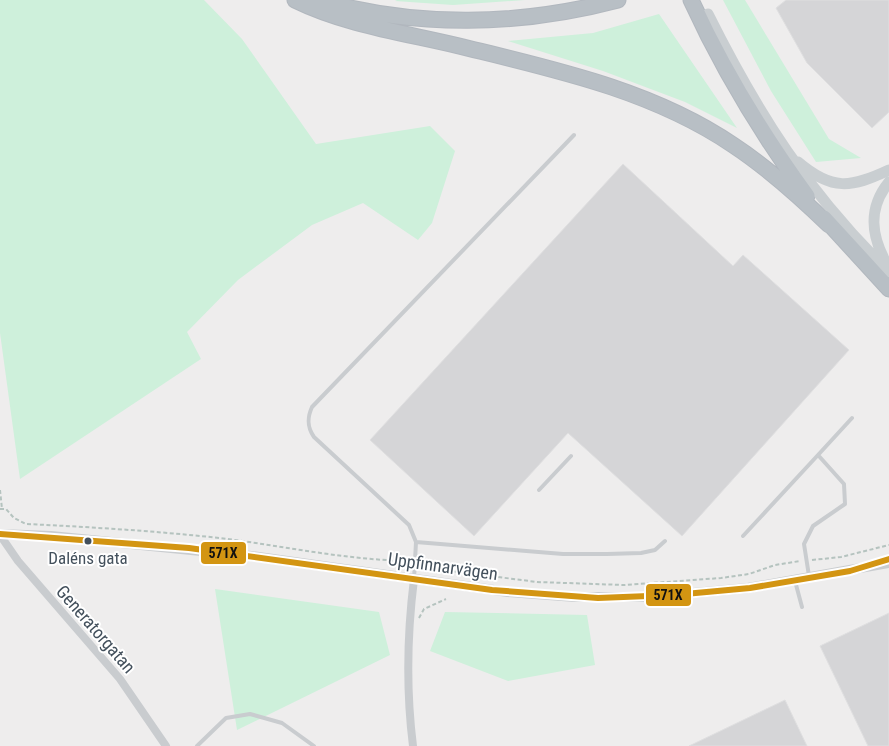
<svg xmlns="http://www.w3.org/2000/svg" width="889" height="746" font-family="'Roboto Condensed',sans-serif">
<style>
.green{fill:#cef0db}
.building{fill:#d5d5d7;stroke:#dfdfe0}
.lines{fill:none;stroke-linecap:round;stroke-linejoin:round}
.motorway-casing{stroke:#b1b7be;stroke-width:17}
.path{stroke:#b5c3bf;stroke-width:2;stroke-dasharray:4 2.5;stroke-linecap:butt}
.service{stroke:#c9cccf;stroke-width:4}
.minor{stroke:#c9cccf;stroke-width:8}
.tertiary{stroke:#c9cccf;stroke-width:10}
.secondary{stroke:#c9ced1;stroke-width:11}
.motorway{stroke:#b8bfc5;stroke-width:15}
.bus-1-casing{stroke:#fff;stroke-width:10}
.bus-1{stroke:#d39512;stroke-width:6}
.bus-dot{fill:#43505c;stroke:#fff;stroke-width:2}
.labels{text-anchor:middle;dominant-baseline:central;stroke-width:4;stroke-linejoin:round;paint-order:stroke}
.bus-label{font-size:17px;fill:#43505c;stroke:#fff}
.street-label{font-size:18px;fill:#43505c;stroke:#fff}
.line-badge{stroke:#fff;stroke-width:2}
.pale-badge-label{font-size:14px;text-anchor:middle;font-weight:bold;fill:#111}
</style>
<rect width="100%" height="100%" fill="#eeeded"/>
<path class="green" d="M0,0H204L242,39L316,144L430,126L455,151L432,223L418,240L363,203L312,225L238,280L187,332L201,359L20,479L0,333Z
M397,0H525L453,5L395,1Z
M723,0H745L829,139L861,158L816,162L771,91Z
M659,14L737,128L685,102L603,71L508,41L593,33Z
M215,589L379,612L390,655L237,730Z
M445,612L587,615L595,665L508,681L430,651Z"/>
<path class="building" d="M786,0H889V112L872,128L807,63L776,8Z
M623,164L733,266L743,255L849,350L682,536L568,433L474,536L370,440Z
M889,613V746H868L820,646Z
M785,700L807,746H689Z"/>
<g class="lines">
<defs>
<path id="motorway" d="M295,0C346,25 405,33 459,46C553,69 652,90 733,145C768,168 799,196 829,225
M319,0C416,28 520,26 618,0
M691,0C723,70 762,134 807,196
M824,218L889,289"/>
</defs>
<use href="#motorway" class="motorway-casing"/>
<path class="path" d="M0,490L2,509
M0,509H6L14,518L26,524C90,527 155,531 220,538C283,546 346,560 410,561
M812,560L841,557L889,545
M422,562L451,571L537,582L624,585L721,578L749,574L775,565L800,561
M419,618L424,609L446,599"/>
<path class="service" d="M818,455L852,418
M539,490L571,456
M743,536L818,455L844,484L845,504L813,526L804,544L809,576
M416,542L563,554H607L641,553L655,550L665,541
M414,579L416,542L409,525L314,437C307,427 307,418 312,407L574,135
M795,581L802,607
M197,746L226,718L250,714L282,723L314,746"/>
<path class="minor" d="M0,535L18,561L120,679L166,746
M413,746C406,690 407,635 414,579"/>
<path class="tertiary" d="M0,534L51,536L251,556L508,592L575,597H651L748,588L889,563"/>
<path class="secondary" d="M708,14C759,116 808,192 889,272
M798,162C832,191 851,188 889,170
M888,266C871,237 867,209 889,182"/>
<use href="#motorway" class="motorway"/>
<defs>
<path id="bus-1" d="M0,534L189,548L492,590L598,598L674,595L750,588L850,571L889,559"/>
</defs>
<use href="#bus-1" class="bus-1-casing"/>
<use href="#bus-1" class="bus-1"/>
</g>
<circle class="bus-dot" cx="88" cy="541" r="4.5"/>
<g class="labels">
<g class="bus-label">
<text x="88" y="558">Daléns gata</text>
</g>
<g class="street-label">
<text transform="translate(443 566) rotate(8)">Uppfinnarvägen</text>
<text transform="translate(96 629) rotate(49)">Generatorgatan</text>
</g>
</g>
<g class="line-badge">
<rect x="200" y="541" width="47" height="24" rx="5" fill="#d39512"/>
<rect x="645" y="583" width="47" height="24" rx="5" fill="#d39512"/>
</g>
<g class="pale-badge-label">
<text x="223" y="558">571X</text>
<text x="668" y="600">571X</text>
</g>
</svg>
